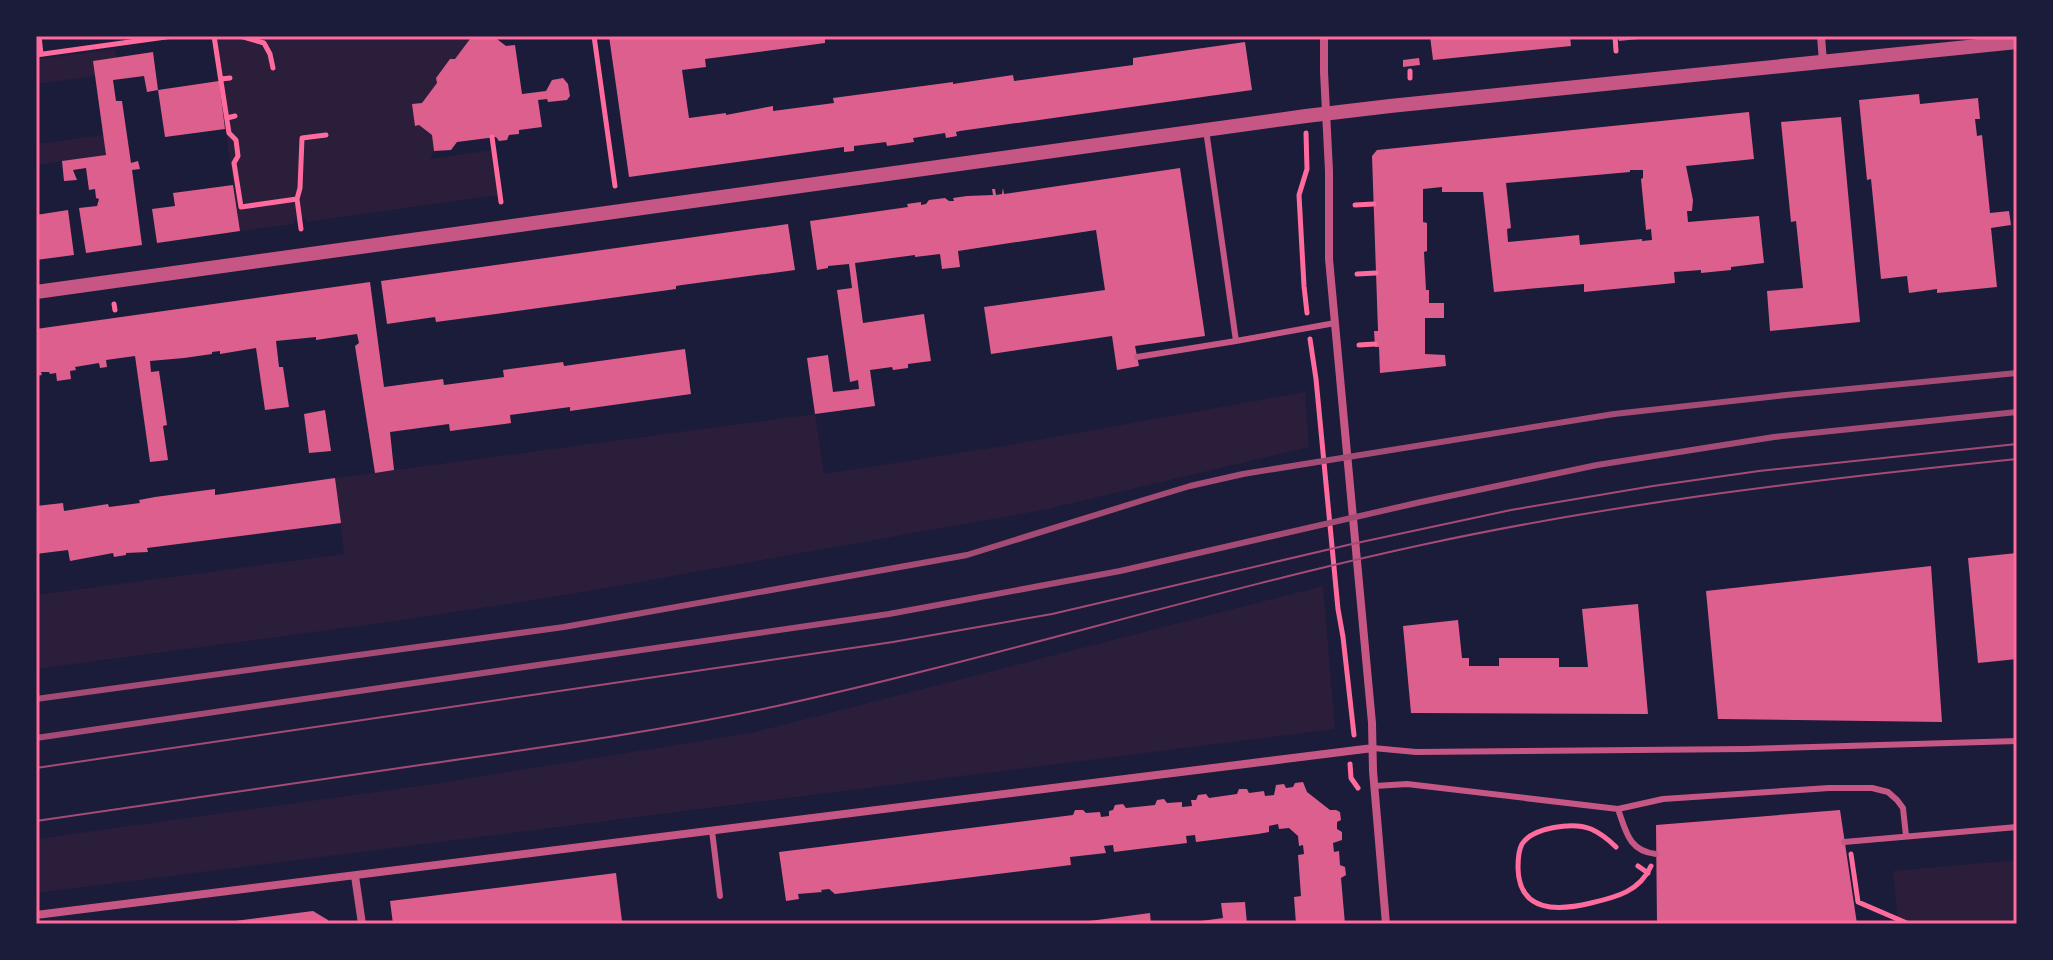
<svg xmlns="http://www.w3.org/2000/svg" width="2053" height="960" font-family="Mulish,sans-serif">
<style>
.green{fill:#2a1e3b}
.building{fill:#dd5f8e;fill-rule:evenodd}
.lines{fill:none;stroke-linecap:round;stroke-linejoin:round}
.path{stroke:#ff6b9d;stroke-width:5}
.service{stroke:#c65784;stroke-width:6}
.minor{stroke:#c65784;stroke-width:8}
.tertiary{stroke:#c65784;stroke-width:14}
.tram{stroke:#a44b75;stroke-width:2}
.rail{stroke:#a44b75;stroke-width:6}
.neatline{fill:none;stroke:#ff6b9d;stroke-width:3}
</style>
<rect width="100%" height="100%" fill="#1b1b3a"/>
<path class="green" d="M212,36H469L470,39L455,59L450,60L436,77L437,83L422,103L412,104L415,125H419L432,135L434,151L430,159L492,150L498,195L306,222V218L294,220V224L240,231Z
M115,49L116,58L95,76L36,84V64L39,59Z
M104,135L106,155L36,165V144Z
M1305,392L1309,447L1043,510L566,595L389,622L36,669V595L344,554L335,478L815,414L824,474L1004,446Z
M1323,586L1335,729L36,893V839L441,783L755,732Z
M2017,860V924H1898L1893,871Z"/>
<path class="building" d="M469,36H493L506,46L515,45L522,94L546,91L552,80L563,78L568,84L570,96L567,100L548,102L547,99L538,100L542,127L519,130V134L509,135L507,140L499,141L496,137L457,142L451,150L434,151L432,135L419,125L415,126L412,104L422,103L437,83L436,78L450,59H455L470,39Z
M609,36H837V38L825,39V43L705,59L706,67L682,70L689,118L726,113V115L773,106V111L834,103L833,98L953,82V84L1013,75L1014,81L1133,65V58L1245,42L1252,90L960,131L956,132L957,136L946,138L945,133L913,138L914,142L887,146L886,142L854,146V151L844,152V147L629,177Z
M1430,36H1570L1571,46L1433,60Z
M1618,36H1648V38L1619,41Z
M153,52L158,90L147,92L144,76L113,80L116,101H122L131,163L138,161L140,169L132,170L142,245L86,253L79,208L97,206L99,199L96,198L95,189L89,190L86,168L73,170L77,180L64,181L62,161L106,155L93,61Z
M1419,58L1420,65L1403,67V60Z
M219,81L225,129L165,137L158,90Z
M1919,94L1920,104L1978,98L1980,119H1975L1977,136L1982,135L1990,213L2009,211L2011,225L1991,228L1997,287L1937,293V289L1909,293L1907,276L1881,279L1871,179L1867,180L1859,100Z
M1749,112L1754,159L1686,166L1693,200L1692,211H1687L1688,222L1759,216L1764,263L1731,267V270L1701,273V270L1674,272L1675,283L1584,292V284L1494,292L1483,192H1442V187L1423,189V222L1427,223V251L1424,252L1426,290H1429V303H1444V318H1425V354L1445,355L1446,366L1380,373L1379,347H1375L1374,331H1378L1372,156L1377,150ZM1630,170H1643V178L1641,179L1646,230L1651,229L1652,240L1642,241V239L1580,245L1579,235L1508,242L1507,229L1511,228L1506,183L1630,172Z
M1841,117L1860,322L1770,331L1767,291L1803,288L1796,221L1791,222L1781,122Z
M1180,168L1205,336L1135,346L1139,366L1117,370L1112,336L991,354L984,307L1105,290L1096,230L958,251L960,267L942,269L940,254L915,257V255L855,263L863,323L924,314L931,361L908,364V368L893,370L892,367L870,370L875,406L815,414L807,358L828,355L833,392L859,389L858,380L850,382L837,290L852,288L849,264L828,266V268L817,270L810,221L908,207L907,204L921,202V205L926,204L929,200L945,198L949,201H954L953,198L967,196L993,195L992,189H995L996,195L1002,194L1003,188L1004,194Z
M233,185L240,231L157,243L152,209L175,206L173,193Z
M68,210L74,255L36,260V215Z
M788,224L795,270L682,285L676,286V289L496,314L436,322L435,317L387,324L381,281Z
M370,282L384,387L443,379L444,385L504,377L503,370L563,362L564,366L685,349L691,394L570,411V407L510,415L511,423L450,431L449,424L390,432L394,470L375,473L355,346L359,343L357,334L316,340V337L276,341L279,367H283L289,407L265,410L256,348L220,354V351L212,352V354L184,358L150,361L151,372L159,371L167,425L163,426L168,460L150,462L135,356L106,360L107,367L100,368L99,363L75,367L76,370L70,371L71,379L57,381L56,373L50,374L49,372H41L42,375L36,376V329Z
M325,410L331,451L309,453L304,414Z
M335,478L341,523L147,548L148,552L126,553V555L114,557L113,553L70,561L68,550L36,554V506L63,503L64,511L108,504L109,507L140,503L139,500L155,497L215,489V495Z
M2017,553V659L1978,663L1968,558Z
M1931,566L1942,722L1718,719L1706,591Z
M1638,604L1648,714L1411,713L1403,626L1458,620L1462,658H1469V666H1499V658H1559V667H1588L1582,609Z
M1303,782L1307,792L1330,810H1336L1340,812L1341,820L1337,822V829L1342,832V840L1333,843L1334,852L1339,851L1340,865L1345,867L1346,875L1341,878L1345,924H1296L1294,897L1301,896L1298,855L1304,854L1303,845L1299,846L1298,836L1289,828L1279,829L1278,824L1269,826V832L1258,834L1196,842L1195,835L1186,836L1187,843L1114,852L1113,845L1104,846L1106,853L1070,857L1071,865L835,894L829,889L821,890L822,892L798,894L799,899L786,901L779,852L1065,816L1073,815L1075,810H1083L1086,813L1100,812L1101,817L1109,816V811L1113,810L1115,805L1123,804L1126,808L1146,806L1155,805L1157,800L1164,799L1167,803L1182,802V807L1192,806L1191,800H1196L1198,795L1206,794L1209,798L1237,794L1239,789H1247L1249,793L1264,791L1265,796L1274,795L1276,785L1284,784L1286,788L1293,787L1295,783Z
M1840,810L1857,924H1657L1656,825Z
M616,873L622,921L587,924L586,921L576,922V924H393L390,901Z
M1245,902L1247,924H1194V922L1223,918L1221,903Z
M313,911L328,920L329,924H227V922Z
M1150,913L1151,924H1082V922Z"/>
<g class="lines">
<path class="path" d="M39,36L41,54
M214,36L229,133L236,140L238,156L234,163L241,207L297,199L301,229
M240,36L264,43L270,54L273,68
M594,36L615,186
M1615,36L1616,51
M36,55L173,36
M1410,71V78
M221,79L230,78
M227,118L235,116
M1306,133L1307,169L1299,195L1304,286L1307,313
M492,137L501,202
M297,199L300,188L302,138L326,135
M1355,205L1374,204
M1357,274L1376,273
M114,304L115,310
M1310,339L1316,379L1338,609L1343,637L1354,735
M1359,345L1375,344
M1350,764L1351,778L1358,788
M1616,847C1609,840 1600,833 1591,829C1573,822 1533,827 1522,844C1518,851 1518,861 1518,868C1519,913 1558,911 1591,903C1617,897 1640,891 1651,866
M1851,854L1858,902L1909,924
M1638,866L1648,873"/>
<path class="service" d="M1206,130L1236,341L1335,323
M1137,357L1236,341
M1373,748L1416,752L1747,749L2017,741
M1375,786L1407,784L1618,809L1663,799L1829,788H1872L1888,792L1897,800L1903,808L1906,836
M1618,809C1626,832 1629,851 1656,854
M712,831L720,896
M1844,842L2017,827"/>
<path class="minor" d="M1324,36V72L1329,171V259L1372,723L1373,771L1386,924
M1821,36L1823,62
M355,876L362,924
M36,915L1373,748"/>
<path class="tertiary" d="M36,292L1306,116L1390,106L2017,42"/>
<path class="tram" d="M36,768L893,642L1052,614L1352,544L1511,510L1653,486L1759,471L2017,444
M36,821C166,802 297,783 427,764C544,747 661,731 777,706C995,658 1208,591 1426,544C1621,502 1819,479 2017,459"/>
<path class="rail" d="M36,699L564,627L967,555L1147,499L1190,486L1243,474L1614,414L1786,395L2017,373
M36,738L889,614L1120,571L1421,502L1597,465L1774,437L2017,412"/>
</g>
<rect width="2053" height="960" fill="none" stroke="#1b1b3a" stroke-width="76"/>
<rect x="38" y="38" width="1977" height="884" class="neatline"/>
</svg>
